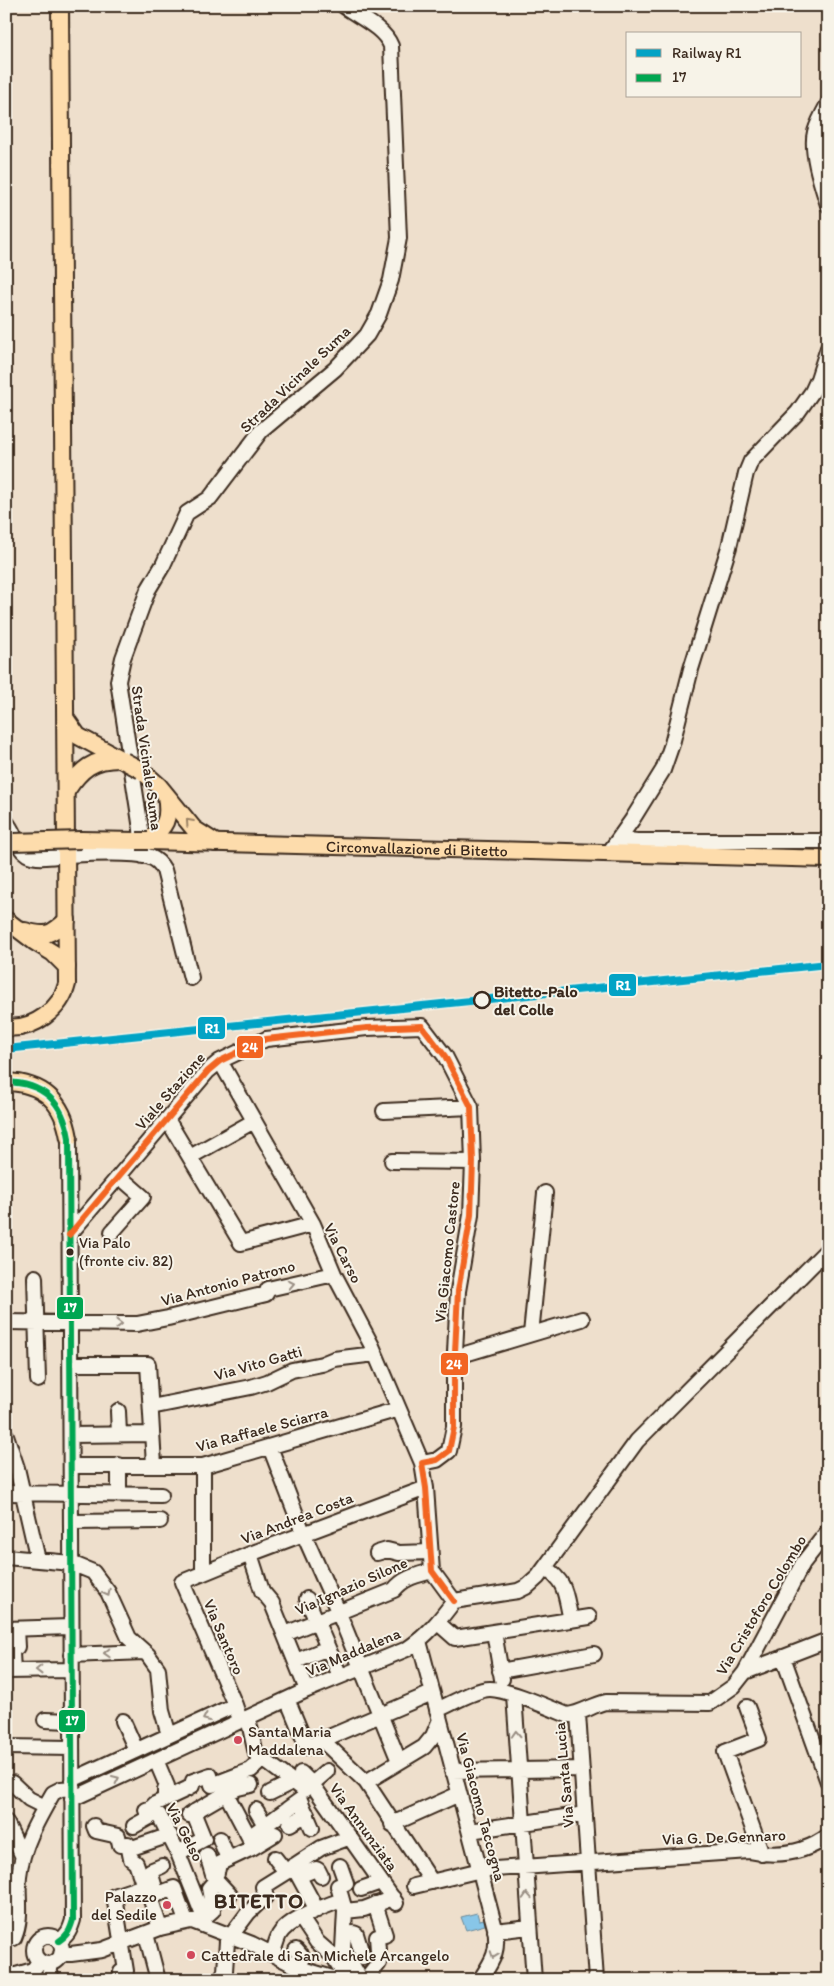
<svg xmlns="http://www.w3.org/2000/svg" width="834" height="1986" font-family="Itim,sans-serif">
<style>
.water{fill:#88c6e8;stroke:#698897}
.lines{fill:none;stroke-linecap:round;stroke-linejoin:round}
.minor-casing{stroke:#3b2a1e;stroke-width:18}
.major-casing{stroke:#3b2a1e;stroke-width:20}
.minor{stroke:#f7f3e8;stroke-width:14}
.major{stroke:#fddcac;stroke-width:16}
.major-bridge-casing{stroke:#3b2a1e;stroke-width:20;stroke-linecap:butt}
.major-bridge{stroke:#fddcac;stroke-width:16}
.bus-1-casing{stroke:#f7f3e8;stroke-width:10}
.bus-2-casing{stroke:#f7f3e8;stroke-width:10}
.bus-1{stroke:#00a651;stroke-width:6}
.bus-2{stroke:#f26522;stroke-width:6}
.rail-1-casing{stroke:#f7f3e8;stroke-width:11}
.rail-1{stroke:#03a3c5;stroke-width:8}
.oneway{stroke:#9c8365}
.oneway2{stroke:#998e83}
.stop-dot{fill:#f7f3e8;stroke:#3b2a1e;stroke-width:2.5}
.bus-dot{fill:#3b2a1e;stroke:#f7f3e8;stroke-width:2}
.poi-dot{fill:#d1495b;stroke:#f7f3e8;stroke-width:2}
.labels{text-anchor:middle;dominant-baseline:central;stroke-width:4;stroke-linejoin:round;paint-order:stroke}
.bus-label{font-size:15px;fill:#3b2a1e;stroke:#f7f3e8;text-anchor:start}
.street-label{font-size:16px;fill:#3b2a1e;stroke:#f7f3e8}
.stop-label{font-size:16px;font-weight:bold;fill:#3b2a1e;stroke:#f7f3e8;text-anchor:start}
.poi-label{font-size:16px;fill:#3b2a1e;stroke:#f7f3e8;text-anchor:start}
.district-label{font-size:21px;font-weight:bold;letter-spacing:1px;fill:#3b2a1e;stroke:#f7f3e8}
.line-badge{stroke:#f7f3e8;stroke-width:2}
.badge-label{font-size:14px;text-anchor:middle;font-weight:bold;fill:#fff}
</style>
<rect width="100%" height="100%" fill="#eedfcc"/>
<filter id="ink" filterUnits="userSpaceOnUse"><feTurbulence type="fractalNoise" baseFrequency=".02" numOctaves="2"/><feDisplacementMap in="SourceGraphic" scale="10" xChannelSelector="R" yChannelSelector="G"/><feConvolveMatrix kernelMatrix="1 2 1 2 8 2 1 2 1" color-interpolation-filters="sRGB"/></filter>
<g filter="url(#ink)">
<path class="water" d="M477,1913L479,1920L484,1919L485,1925L466,1930L461,1917Z"/>
<g class="lines">
<defs>
<path id="minor" d="M828,104C823,113 818,122 815,132C810,151 822,186 828,205
M6,822C15,832 16,847 27,854C38,860 54,856 65,855C86,854 131,851 150,857C157,860 160,863 164,870L191,978
M619,839L637,841H828
M608,854L632,820L663,770L672,744L691,669L729,547L746,473L751,461L798,412L812,392L818,379L828,348
M143,856L141,829L118,681L123,658L148,590L163,565L187,513L210,498L261,431L335,369L367,335L379,314L391,280L399,238L391,46C384,28 359,17 344,6
M220,1061L313,1224
M384,1111L471,1107
M167,1119L241,1243L313,1224L334,1274L372,1346L422,1463
M190,1157L254,1121
M392,1161L473,1162
M112,1232L143,1197L120,1177
M69,1235L208,1071L220,1061L266,1039L367,1028L422,1026L445,1056L471,1107L473,1162L471,1215L458,1291L454,1373V1427L449,1451L437,1460L422,1463L426,1488L432,1571L454,1601
M35,1277L38,1380
M6,1322L137,1324L168,1318L266,1294L268,1289L334,1274
M531,1334L545,1193
M455,1357L582,1319
M71,1364H148L154,1465
M151,1407L251,1387L267,1382L292,1370L322,1364L334,1359L375,1354
M118,1411L119,1434
M6,1435L17,1468L38,1560
M71,1435L152,1434
M270,1447L304,1535L338,1611L399,1761
M72,1466H203L399,1409
M6,1493L161,1495
M119,1494V1465
M72,1522L160,1521
M377,1553L387,1550L399,1553L430,1552
M250,1554L262,1591L272,1603
M6,1557L71,1563L93,1572L108,1592L129,1638L148,1655L158,1669L162,1711L169,1735
M545,1568C567,1582 565,1595 571,1620
M203,1573V1466
M307,1599L340,1676
M273,1606L307,1690
M438,1623L455,1638L589,1617
M6,1629L70,1627
M16,1629L17,1647
M494,1632L502,1679
M285,1634L394,1590C404,1577 418,1575 432,1571
M419,1641L495,1928C499,1952 493,1960 480,1980
M12,1653L13,1671
M71,1655L144,1652
M783,1657L828,1782
M296,1661L328,1648
M6,1671L71,1670
M500,1671L594,1654
M745,1672L828,1640
M514,1695L534,1980
M288,1701L307,1747L322,1740L366,1782L432,1882
M235,1705L182,1582L250,1554L426,1488
M747,1707L759,1739L725,1752L762,1854
M437,1710C451,1704 476,1689 490,1689C507,1689 550,1708 567,1715C581,1714 592,1705 606,1702L710,1703L734,1686L745,1672L803,1563L828,1531
M578,1714L596,1980
M248,1718L256,1754L303,1789L305,1790L312,1784L396,1903
M45,1720L71,1721
M123,1721L136,1750
M322,1740L432,1693
M6,1747L71,1748
M156,1760L167,1786L165,1790V1799
M452,1771L582,1769
M301,1773L312,1784L327,1771
M72,1780L235,1705L238,1714
M366,1782L424,1747L433,1736L439,1722
M12,1783L29,1799L45,1807
M227,1793L238,1788L251,1785
M270,1793L294,1781
M72,1799L307,1690L407,1649C427,1636 440,1620 454,1601L518,1591L528,1586L538,1577L637,1441L828,1249
M256,1810L265,1825
M189,1815L225,1794
M6,1822L22,1855
M290,1824L307,1814
M392,1824L459,1794
M94,1826L96,1831L118,1836L120,1845L128,1844L129,1849
M134,1826L150,1817L146,1810L151,1808
M470,1831L585,1814
M249,1837L300,1800L312,1828
M220,1839L228,1859
M252,1848L275,1834
M178,1853L204,1839L193,1812
M207,1855L213,1875
M275,1858L286,1872
M293,1866L317,1910
M340,1866L346,1883L338,1886L344,1907
M292,1867L321,1848L348,1838
M218,1869V1864L252,1848L249,1837L220,1782
M299,1876L316,1869L318,1870L321,1876
M216,1880L230,1895
M414,1886L481,1870L749,1851C778,1857 804,1854 828,1836
M361,1889L381,1882
M157,1895L150,1871L162,1866
M150,1897L174,1888L186,1921
M204,1918L178,1853L159,1815H154L151,1808L155,1804L187,1789L192,1786L193,1781L210,1775L212,1785L251,1770L263,1759
M301,1918L317,1942L333,1956L348,1980
M192,1921L252,1944L302,1969L339,1980
M160,1928L150,1897L144,1886L136,1863L131,1859L129,1849L170,1835
M495,1931L529,1927
M353,1933L356,1934L363,1957
M146,1934L158,1980
M34 1950a14 14 0 1 1 28 0a14 14 0 1 1-28 0Z
M14,1938C23,1917 17,1898 19,1876C22,1847 38,1819 53,1793L61,1789L72,1788
M59,1941C68,1935 70,1930 73,1920L69,1138
M296,1950L303,1958L299,1967
M61,1954H71L102,1950L160,1928L204,1918L213,1910L209,1888L216,1880L213,1875L217,1873
M272,1954C275,1948 276,1941 279,1935C289,1918 324,1907 341,1900
M48,1964L52,1980
M6,1978L33,1970L39,1962
M122,1980L121,1972L126,1971L114,1896L144,1886
M220,1980L225,1971L227,1941L248,1913L266,1896V1893L263,1887L287,1872
M361,1980L343,1949L345,1911L364,1909L393,1898
M366,1980L379,1963L377,1937L385,1935L375,1904"/>
<g id="major">
<path d="M66,719L78,736L124,761"/>
<path d="M141,770L159,786L194,829L216,843"/>
<path d="M67,790C81,769 93,759 119,759"/>
<path d="M81,840L137,841"/>
<path id="s1" d="M148,841L828,859"/>
<path d="M148,841C166,826 170,820 166,796"/>
<path d="M6,920L35,942L53,953L67,967"/>
<path d="M25,931C46,937 51,935 67,920"/>
<path d="M6,1027C33,1031 61,1009 67,984L60,6"/>
<path d="M6,1082C44,1083 63,1102 69,1138"/>
</g>
</defs>
<use href="#minor" class="minor-casing"/>
<use href="#major" class="major-casing"/>
<use href="#minor" class="minor"/>
<use href="#major" class="major"/>
<defs>
<path id="major-bridge" d="M124,761L141,770
M137,841H148
M13,842L81,840"/>
</defs>
<use href="#major-bridge" class="major-bridge-casing"/>
<use href="#major-bridge" class="major-bridge"/>
<defs>
<path id="bus-1" d="M6,1082C44,1083 63,1102 69,1138L73,1920C70,1930 68,1935 59,1941"/>
<path id="bus-2" d="M69,1235L208,1071L220,1061L266,1039L367,1028L422,1026L445,1056L471,1107L473,1162L471,1215L458,1291L454,1373V1427L449,1451L437,1460L422,1463L426,1488L432,1571L454,1601"/>
</defs>
<use href="#bus-1" class="bus-1-casing"/>
<use href="#bus-2" class="bus-2-casing"/>
<use href="#bus-1" class="bus-1"/>
<use href="#bus-2" class="bus-2"/>
<defs>
<path id="rail-1" d="M6,1049L828,964"/>
</defs>
<use href="#rail-1" class="rail-1-casing"/>
<use href="#rail-1" class="rail-1"/>
</g>
<defs><path id="oneway-chevron" d="M-2-3.5L2.5 0L-2 3.5" fill="none" stroke-width="1.6" stroke-linecap="round" stroke-linejoin="round" transform="scale(1.25)"/></defs>
<use class="oneway" href="#oneway-chevron" transform="translate(189 822) rotate(-132)"/>
<g class="oneway2">
<use href="#oneway-chevron" transform="translate(291 1284) rotate(-12)"/>
<use href="#oneway-chevron" transform="translate(119 1324)"/>
<use href="#oneway-chevron" transform="translate(107 1593) rotate(62)"/>
<use href="#oneway-chevron" transform="translate(107 1653) rotate(178)"/>
<use href="#oneway-chevron" transform="translate(39 1670) rotate(179)"/>
<use href="#oneway-chevron" transform="translate(206 1718) rotate(156)"/>
<use href="#oneway-chevron" transform="translate(516 1734) rotate(-93)"/>
<use href="#oneway-chevron" transform="translate(116 1779) rotate(-25)"/>
<use href="#oneway-chevron" transform="translate(527 1896) rotate(-94)"/>
<use href="#oneway-chevron" transform="translate(494 1955) rotate(109)"/>
</g>
</g>
<circle class="stop-dot" cx="482" cy="1000" r="8"/>
<circle class="bus-dot" cx="70" cy="1252" r="4.5"/>
<g class="poi-dot">
<circle cx="238" cy="1740" r="5"/>
<circle cx="167" cy="1905" r="5"/>
<circle cx="191" cy="1955" r="5"/>
</g>
<g class="labels">
<g class="bus-label">
<text x="79" y="1243">Via Palo<tspan x="79" dy="18">(fronte civ. 82)</tspan></text>
</g>
<g class="street-label">
<text transform="translate(295 379) rotate(-44)">Strada Vicinale Suma</text>
<text transform="translate(147 758) rotate(82)">Strada Vicinale Suma</text>
<text stroke="none"><textPath href="#s1" startOffset="269">Circonvallazione di Bitetto</textPath></text>
<text transform="translate(170 1091) rotate(-49)">Viale Stazione</text>
<text transform="translate(447 1252) rotate(-84)">Via Giacomo Castore</text>
<text transform="translate(343 1253) rotate(63)">Via Carso</text>
<text transform="translate(228 1283) rotate(-15)">Via Antonio Patrono</text>
<text transform="translate(258 1363) rotate(-16)">Via Vito Gatti</text>
<text transform="translate(262 1429) rotate(-15)">Via Raffaele Sciarra</text>
<text transform="translate(297 1518) rotate(-21)">Via Andrea Costa</text>
<text transform="translate(351 1586) rotate(-24)">Via Ignazio Silone</text>
<text transform="translate(761 1605) rotate(-59)">Via Cristoforo Colombo</text>
<text transform="translate(224 1637) rotate(67)">Via Santoro</text>
<text transform="translate(353 1652) rotate(-23)">Via Maddalena</text>
<text transform="translate(564 1775) rotate(-95)">Via Santa Lucia</text>
<text transform="translate(481 1807) rotate(75)">Via Giacomo Taccogna</text>
<text transform="translate(364 1827) rotate(54)">Via Annunziata</text>
<text transform="translate(185 1832) rotate(63)">Via Gelso</text>
<text transform="translate(724 1837) rotate(-2)">Via G. De Gennaro</text>
</g>
<g class="stop-label">
<text x="494" y="991">Bitetto-Palo<tspan x="494" dy="18">del Colle</tspan></text>
</g>
<g class="poi-label">
<text x="248" y="1731">Santa Maria<tspan x="248" dy="18">Maddalena</tspan></text>
<text x="157" y="1896" text-anchor="end">Palazzo<tspan x="157" dy="18">del Sedile</tspan></text>
<text x="201" y="1955">Cattedrale di San Michele Arcangelo</text>
</g>
<g class="district-label">
<text x="259" y="1900">BITETTO</text>
</g>
</g>
<g class="line-badge">
<rect x="608" y="973" width="29" height="24" rx="5" fill="#03a3c5"/>
<rect x="197" y="1016" width="29" height="24" rx="5" fill="#03a3c5"/>
<rect x="236" y="1035" width="28" height="24" rx="5" fill="#f26522"/>
<rect x="56" y="1296" width="28" height="24" rx="5" fill="#00a651"/>
<rect x="440" y="1352" width="29" height="24" rx="5" fill="#f26522"/>
<rect x="58" y="1709" width="28" height="24" rx="5" fill="#00a651"/>
</g>
<g class="badge-label">
<text x="623" y="990">R1</text>
<text x="212" y="1033">R1</text>
<text x="250" y="1052">24</text>
<text x="70" y="1312">17</text>
<text x="454" y="1369">24</text>
<text x="72" y="1725">17</text>
</g>
<rect width="834" height="1986" fill="none" stroke="#f7f3e8" stroke-width="25"/>
<rect x="12" y="12" width="809" height="1961" fill="none" stroke="#3b2a1e" stroke-width="2" filter="url(#ink)"/>
<rect x="626" y="32" width="175" height="65" fill="#f7f3e8" stroke="#aca397"/>
<rect x="636" y="49" width="25" height="8" fill="#03a3c5" stroke="#aca397"/>
<text x="672" y="58" font-size="15" fill="#3b2a1e">Railway R1</text>
<rect x="636" y="74" width="25" height="8" fill="#00a651" stroke="#aca397"/>
<text x="672" y="82" font-size="15" fill="#3b2a1e">17</text>
</svg>
